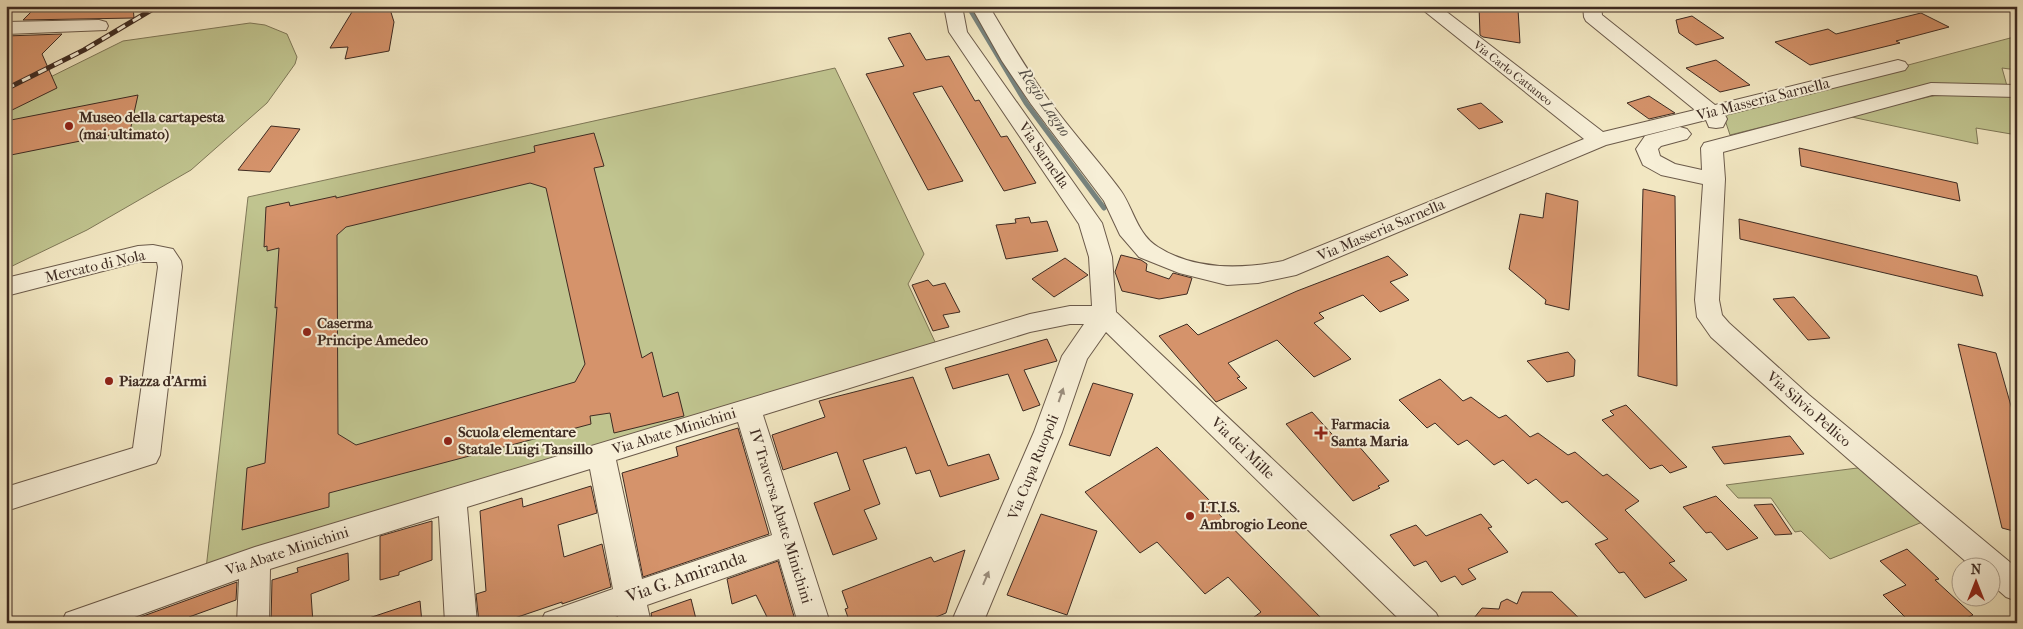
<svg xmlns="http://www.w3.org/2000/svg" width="2023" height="629" font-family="'IM FELL French Canon',serif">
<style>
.green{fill:#c0c48f;stroke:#7f7858}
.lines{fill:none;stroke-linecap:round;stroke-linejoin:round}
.stream{stroke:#77837e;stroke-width:5}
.building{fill:#d5936b;stroke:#3e2b22;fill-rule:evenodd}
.minor-casing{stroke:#6b5a4a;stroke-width:2}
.minor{fill:#f7efd7;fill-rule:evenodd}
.rail-casing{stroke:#3e2b22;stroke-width:5}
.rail{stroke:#f7efd7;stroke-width:3;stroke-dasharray:9;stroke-linecap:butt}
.oneway{fill:#9a8d7c}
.poi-dot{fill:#8f2418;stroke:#f7efd7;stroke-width:2}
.labels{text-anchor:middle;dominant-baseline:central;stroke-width:4;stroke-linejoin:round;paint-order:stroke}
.far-street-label{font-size:12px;fill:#3e2b22;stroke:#f7efd7}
.street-label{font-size:15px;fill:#3e2b22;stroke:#f7efd7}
.poi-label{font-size:15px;font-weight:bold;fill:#3e2b22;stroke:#f7efd7;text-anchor:start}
.water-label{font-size:16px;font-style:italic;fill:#565048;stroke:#f7efd7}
.near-street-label{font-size:18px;fill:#3e2b22;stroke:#f7efd7}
</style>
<rect width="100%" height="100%" fill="#f2e7c2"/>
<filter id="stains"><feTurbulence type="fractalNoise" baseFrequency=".004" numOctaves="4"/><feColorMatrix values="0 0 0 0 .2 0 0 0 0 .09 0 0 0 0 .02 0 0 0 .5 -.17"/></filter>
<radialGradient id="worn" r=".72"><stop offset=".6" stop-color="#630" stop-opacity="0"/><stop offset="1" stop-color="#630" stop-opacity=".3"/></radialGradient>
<path class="green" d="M250,23L265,25L287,34L297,57L295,64L267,103L191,170L87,230L6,269V99L123,41Z
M2014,37L2017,38V70L2002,68L2007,86L1930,85L1730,135L1723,114Z
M835,68L924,254L908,284L936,344L206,569L248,197Z
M1941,94H2010L2017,97V135L1976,128L1978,144L1847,116Z
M1865,467L1925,521L1830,559L1801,531L1795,532L1771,498H1738L1726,485Z"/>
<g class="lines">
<path class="stream" d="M968,6L1026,103L1104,208"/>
</g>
<path class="building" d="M37,6H133L134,18L23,20Z
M362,6H389L394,22L389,51L345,59L348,47L330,48L355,7Z
M1479,6L1518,9L1520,43L1483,37L1480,35Z
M1921,13L1949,27L1896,41L1900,43L1810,65L1775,42L1828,29L1836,34Z
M1692,16L1724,38L1696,45L1679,33L1676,20Z
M910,33L926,60L949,56L975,101L979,100L1001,137L1007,136L1036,183L1004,191L942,86L913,93L963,181L928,190L866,74L904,66L888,38Z
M62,34L42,54L57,88L6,113V36Z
M1716,60L1750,85L1720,92L1686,68Z
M138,95L130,131L6,156V121Z
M1649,96L1675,113L1649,119L1627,103Z
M1481,103L1503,122L1479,129L1457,109Z
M271,126L300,129L270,172L238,170Z
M594,133L604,166L594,168L642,358L652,352L663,397L678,392L684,416L614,433L610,413L590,416L591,424L329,493V507L242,530L247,468L265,463L277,307L275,308L279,248L267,251V246L264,247L266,207L289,202L290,206L336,196V198L535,152L534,146ZM530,183L546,188L585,364L575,382L356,445L338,434L337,235L346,227Z
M1799,148L1957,183L1960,201L1801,166Z
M1643,189L1675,196L1677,386L1638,376Z
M1546,193L1578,201L1569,310L1545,304L1546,300L1509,269L1520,214L1543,218Z
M1029,217L1031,223L1047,221L1058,251L1006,259L996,225L1016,223L1015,219Z
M1739,219L1977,276L1983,296L1740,239Z
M1121,255L1141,260L1147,264L1146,271L1169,279L1173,273L1192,278L1187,294L1159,299L1122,291L1115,272Z
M1388,256L1408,275L1390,282L1409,300L1380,312L1363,295L1319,313L1324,318L1314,323L1351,359L1314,377L1277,340L1228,363L1240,377L1237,378L1247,388L1216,402L1159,336L1187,324L1198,335L1297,291Z
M1065,258L1088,275L1054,297L1032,279Z
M928,280L933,286L945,283L960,312L943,315L949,327L933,331L912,285Z
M1794,297L1830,338L1808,340L1773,299Z
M1047,339L1057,361L1024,370L1040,405L1023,411L1008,374L953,389L945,368Z
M1958,344L1996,353L2017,427V532L2002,528Z
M1568,352L1575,360L1574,376L1547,382L1527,361Z
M913,377L948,466L989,454L999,479L940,497L930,470L916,474L906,447L863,460L880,504L864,510L877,539L833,555L814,503L850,490L837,452L783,470L772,435L825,417L819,401Z
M1440,379L1463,401L1471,397L1499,418L1506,415L1530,437L1538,433L1568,455L1575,452L1603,476L1607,474L1639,501L1625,510L1675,561L1669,563L1687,580L1645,598L1624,572L1619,573L1595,544L1608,539L1567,501L1562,503L1536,479L1528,484L1503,460L1494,465L1467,440L1458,445L1435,423L1427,428L1399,400Z
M1093,383L1133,394L1110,456L1069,445Z
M1626,405L1687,467L1670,473L1662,465L1650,469L1602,420L1614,415L1610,411Z
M1312,412L1340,443L1346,440L1352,447L1357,444L1389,481L1378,486L1380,488L1353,501L1286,424Z
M738,428L769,534L643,577L622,473L678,456L676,447Z
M1790,436L1804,454L1724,464L1712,447Z
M1157,447L1213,504L1210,505L1326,623H1246L1261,612L1228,577L1205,594L1157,542L1140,553L1085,492Z
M591,486L597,513L558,525L564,557L602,544L611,587L562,604V602L500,623H479L476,594L486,591L480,511L522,498L523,507Z
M1716,496L1758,538L1727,550L1711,532L1706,533L1683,507Z
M1772,504L1792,534L1775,535L1754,505Z
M1041,514L1097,531L1067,615L1007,595Z
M1481,514L1492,527L1488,528L1508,552L1468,569L1476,579L1462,585L1455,576L1441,582L1426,561L1414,566L1390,535L1416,525L1426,536Z
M432,521V560L399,572V575L380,580V536Z
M1907,549L1939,579L1935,580L1973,615L1956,623H1911L1883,595L1906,585L1880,561Z
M965,550L946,613L929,620V623H850L845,609L848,608L842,591L931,557L934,562Z
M348,553L349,580L311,594L313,623H271L272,580L298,572L297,568Z
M778,561L795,620L785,623H770L756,595L732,604L727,579Z
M237,582L236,600L189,617V623H124Z
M1522,592H1552L1584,623H1470L1482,608L1499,609L1501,602L1507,599L1517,604Z
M691,599L697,623H653L651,613Z
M420,601L422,623H364L363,620Z"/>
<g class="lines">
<defs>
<path id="minor" d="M944,6H962L967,32L1102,223L1112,257L1116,312L1436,613L1441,623H1403L1106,332L1087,359L1062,432L983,623H951L1034,432L1062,356L1084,324H1070L1030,332L763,415L830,623H798L779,559L647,605L651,623H619L618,616L598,623H540L545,613L613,589L590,469L467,507L477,623H445L439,516L270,569L269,623H237L239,579L118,623H61L66,613L255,547L1030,314L1070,306H1092L1089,257L1079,224L949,32ZM738,422L772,535L642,579L616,460Z
M971,6H989C1008,38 1026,69 1048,99C1071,131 1098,160 1121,191C1134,210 1137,234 1158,247C1196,271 1242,269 1283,261L1584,139L1418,6H1439L1603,132L1695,110L1586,21L1584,17L1583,6H1601L1602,15L1715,105L1898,60L1905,62L1908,66L1905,70L1725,115L1727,119L1723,127L1716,128L1709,127L1706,120L1606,145L1296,275L1258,283L1227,285L1179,273L1139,257L1120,235L1104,201L1031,104L1002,61Z
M99,20L106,22L108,26L106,30L6,34V22Z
M1931,83L2017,85V97L1932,95L1723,152L1725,179L1719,300L1722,315L1729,323L1809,395L2017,568V601L2006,597L1990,583V566H1971L1791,409L1711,337L1697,317L1695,300L1703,184L1661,175L1643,165L1636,149L1645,136L1680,127L1687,129L1691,134L1687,139L1661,146L1658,149L1660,156L1675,164L1702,170L1701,148L1704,143Z
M153,245L173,249L181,261L182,267L160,455L156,463L6,511V487L133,448L158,267L157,262H138L6,296V278L138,246Z"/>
</defs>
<use href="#minor" class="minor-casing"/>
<use href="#minor" class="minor"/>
<defs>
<path id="rail" d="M6,89L84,50L158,6"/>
</defs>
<use href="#rail" class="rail-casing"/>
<use href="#rail" class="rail"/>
</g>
<defs><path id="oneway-solid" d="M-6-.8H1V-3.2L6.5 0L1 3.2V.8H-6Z" transform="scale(1.25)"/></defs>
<g class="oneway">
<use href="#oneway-solid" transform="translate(1061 395) rotate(-71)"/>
<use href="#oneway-solid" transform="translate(986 578) rotate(-67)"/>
</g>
<g class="poi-dot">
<circle cx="69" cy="126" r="5"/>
<circle cx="307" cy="332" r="5"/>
<circle cx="109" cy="381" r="5"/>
<path d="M1318.5 425.5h5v5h5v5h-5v5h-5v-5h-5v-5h5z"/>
<circle cx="448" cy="441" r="5"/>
<circle cx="1190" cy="516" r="5"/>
</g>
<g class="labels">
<g class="far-street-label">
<text transform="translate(1513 73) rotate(38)">Via Carlo Cattaneo</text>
</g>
<g class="street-label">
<text transform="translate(1763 99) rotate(-14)">Via Masseria Sarnella</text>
<text transform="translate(1044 155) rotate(55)">Via Sarnella</text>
<text transform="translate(1381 230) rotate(-23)">Via Masseria Sarnella</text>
<text transform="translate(95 266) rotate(-13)">Mercato di Nola</text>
<text transform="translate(1809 409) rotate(41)">Via Silvio Pellico</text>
<text transform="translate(674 431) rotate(-17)">Via Abate Minichini</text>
<text transform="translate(1243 448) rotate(44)">Via dei Mille</text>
<text transform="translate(1033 467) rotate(-68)">Via Cupa Ruopoli</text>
<text transform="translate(781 516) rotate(73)">IV Traversa Abate Minichini</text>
<text transform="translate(287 551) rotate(-18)">Via Abate Minichini</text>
</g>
<g class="poi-label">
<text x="79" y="117">Museo della cartapesta<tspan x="79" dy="17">(mai ultimato)</tspan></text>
<text x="317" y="323">Caserma<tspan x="317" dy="17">Principe Amedeo</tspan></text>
<text x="119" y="381">Piazza d'Armi</text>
<text x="1331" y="424">Farmacia<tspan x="1331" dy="17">Santa Maria</tspan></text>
<text x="458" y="432">Scuola elementare<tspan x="458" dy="17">Statale Luigi Tansillo</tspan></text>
<text x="1200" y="507">I.T.I.S.<tspan x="1200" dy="17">Ambrogio Leone</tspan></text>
</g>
<g class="water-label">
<text transform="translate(1045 102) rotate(56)">Regio Lagno</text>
</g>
<g class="near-street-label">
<text transform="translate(686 577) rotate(-19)">Via G. Amiranda</text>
</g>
</g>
<rect width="2023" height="629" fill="none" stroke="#f2e7c2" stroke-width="25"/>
<rect x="8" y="8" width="2008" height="614" fill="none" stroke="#3e2b22" stroke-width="2.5"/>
<rect x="12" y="12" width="1998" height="604" fill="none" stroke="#3e2b22"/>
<g transform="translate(1976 582)"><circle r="24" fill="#f7efd7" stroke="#ada18f"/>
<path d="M0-4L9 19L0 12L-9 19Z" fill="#8f2418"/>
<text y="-8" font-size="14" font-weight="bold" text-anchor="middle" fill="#3e2b22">N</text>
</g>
<rect width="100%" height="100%" filter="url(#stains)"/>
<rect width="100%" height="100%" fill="url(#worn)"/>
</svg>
